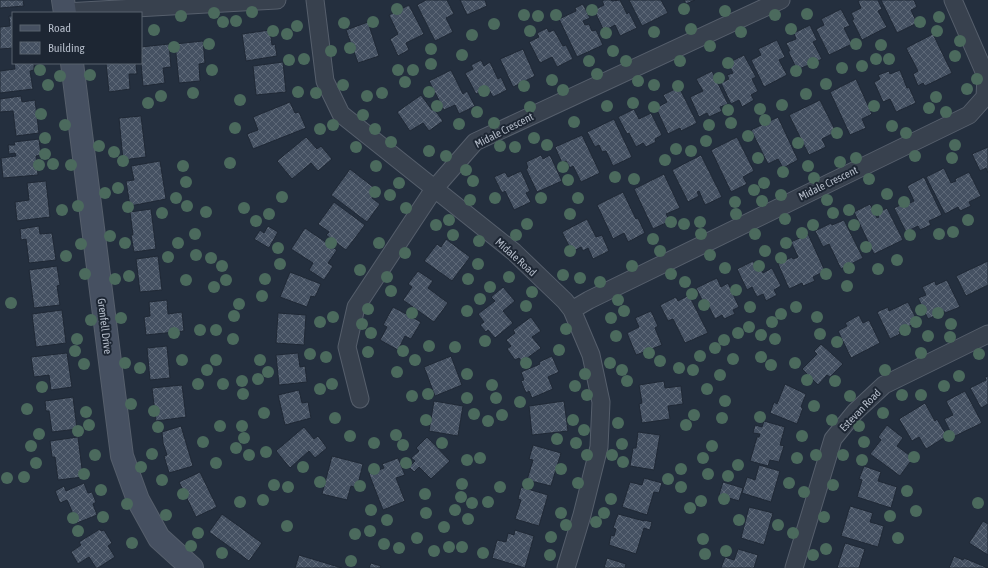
<svg xmlns="http://www.w3.org/2000/svg" width="988" height="568" font-family="'Asap Condensed',sans-serif">
<style>
.building{fill:url(#building-cross-hatch);stroke:#1f2835}
.lines{fill:none;stroke-linecap:round;stroke-linejoin:round}
.street-casing{stroke:#565f6c;stroke-width:19}
.secondary-casing{stroke:#565f6c;stroke-width:24}
.street{stroke:#38414e;stroke-width:17}
.secondary{stroke:#465061;stroke-width:22}
.tree{fill:#4b6a5d}
.labels{text-anchor:middle;dominant-baseline:central;stroke-width:4;stroke-linejoin:round;paint-order:stroke}
.street-label{font-size:11px;fill:#b4bcc9;stroke:#1d2633}
</style>
<defs>
<pattern id="building-cross-hatch" width="8" height="8" patternUnits="userSpaceOnUse"><rect width="8" height="8" fill="#455162"/><path d="M0 0l8 8M0 8l8-8" fill="none" stroke="#5d6877"/></pattern>
</defs>
<rect width="100%" height="100%" fill="#242f3e"/>
<path class="building" d="M0,0H23L24,6L0,8Z
M426,0H447L454,14L446,18L453,32L435,41L417,5Z
M460,0H485L487,6L467,15Z
M604,0H611L612,1L620,0L627,14L629,12L637,28L620,36L615,25L604,31L594,10L604,5L602,1Z
M629,0H661L668,13L642,26Z
M684,0H695L686,4Z
M860,0H878L882,9L878,11L887,27L862,40L852,20L854,19L851,13L861,8L858,1Z
M881,0H914L917,7L911,10L917,23L897,33Z
M583,4L590,18L583,21L585,25L589,24L592,31L596,30L603,45L577,57L559,19L576,11L575,8Z
M409,5L424,34L406,43L409,50L398,56L390,39L398,34L389,15Z
M841,9L850,26L844,28L852,44L829,55L816,29L824,25L821,19Z
M9,16H13V48L0,49V27L10,26Z
M368,22L379,56L358,63L346,30Z
M810,25L817,40L813,42L822,59L797,70L788,51H790L786,43L796,39L794,33Z
M547,28L549,32L554,30L563,46L566,45L573,59L557,67L552,57L540,63L529,42L539,37L537,33Z
M270,30L272,45L275,44L277,56L246,61L242,34Z
M933,34L952,73L925,86L923,83L918,86L913,74L918,71L906,48Z
M777,40L785,57L779,60L787,75L764,87L751,60L761,55L758,49Z
M203,41L205,63L199,64L200,81L179,83L175,44Z
M169,44L171,67L163,68L165,83L143,86L141,63V47Z
M523,49L535,76L513,87L500,59Z
M744,55L756,77L752,79L758,91L751,95L754,100L742,107L739,100L731,104L721,83L729,79L727,75L733,73L728,63Z
M481,60L484,66L490,62L498,79L501,77L507,90L493,97L488,88L476,94L465,73L473,69L471,65Z
M283,62L286,92L256,95L253,66Z
M14,63H34V70L30,71L33,89L0,93V71L15,69Z
M106,63H136L137,74H129L130,89L109,92Z
M451,70L463,94L467,91L475,106L459,114L455,105L444,110L429,81Z
M900,70L907,88L909,87L916,103L896,112L890,99L883,102L874,82L880,79L878,75L889,71L890,74Z
M712,71L728,104L720,107L722,111L709,117L707,113L699,117L690,97L703,91L696,79Z
M856,79L872,114L862,119L866,128L850,135L830,92Z
M679,87L697,123L681,131L680,128L668,134L656,108L667,102L663,95Z
M421,95L432,110L434,109L443,121L429,131L423,123L410,131L397,112Z
M21,96L22,102L35,100L39,133L16,136L13,111L0,112V99Z
M820,100L836,132L822,139L826,147L809,155L789,115Z
M290,102L295,113L299,112L306,128L253,149L247,134L258,130L253,117Z
M634,109L639,119L651,113L662,135L655,139L656,142L646,147L643,143L636,147L629,133L627,134L618,117Z
M141,116L146,157L123,160L119,118Z
M778,117L798,160L783,168L778,159L768,164L751,130Z
M614,119L632,157L613,166L606,151L602,152L599,145L595,147L587,132Z
M582,135L600,173L581,182L573,166L570,168L566,161L562,163L555,147Z
M306,137L317,149L321,146L332,159L318,171L311,163L292,179L277,161Z
M737,137L754,171L743,177L747,184L731,192L711,150Z
M39,139L41,155L36,156L38,175L3,178L1,158L16,156L15,153L9,154L8,145H15L14,142Z
M988,147V173L986,168L980,171L972,154Z
M541,155L543,159L550,155L562,181L537,192L526,169L528,168L526,162Z
M701,155L722,197L705,205L699,191L697,192L699,196L688,202L672,170Z
M160,161L166,199L130,206L126,181L134,180L131,166Z
M944,168L951,183L956,181L955,179L969,172L981,196L969,202L971,206L960,211L958,207L945,214L926,177Z
M350,169L377,190L372,198L380,204L367,222L331,195Z
M521,171L530,191L526,193L531,202L514,210L505,191L502,193L494,177L505,172L508,177Z
M664,174L680,208L666,214L670,221L653,229L634,189Z
M924,177L942,215L929,221L931,225L920,230L918,226L906,232L894,208L909,201L910,203L914,201L907,186Z
M46,181L50,217L17,221L15,202L29,200L27,183Z
M623,192L636,219L638,218L645,233L628,242L624,233L613,239L597,205Z
M334,202L365,225L346,250L326,235L329,232L318,224Z
M870,204L877,218L879,217L877,213L887,208L903,240L874,254L854,212Z
M151,209L156,249L134,252L131,235H133L130,212Z
M587,219L596,237L602,235L609,251L593,259L588,248L583,251L581,247L572,252L562,232Z
M844,220L863,258L841,269L829,244L823,247L815,231L831,223L832,225Z
M39,226L40,234L52,233L56,260L29,263L26,239L21,240L20,229Z
M268,226L278,232L269,248L254,239L260,230L264,233Z
M305,228L337,250L328,263L333,266L324,280L309,270L313,263L291,249Z
M808,234L825,271L813,277L815,281L803,286L802,283L789,289L778,264L792,257L793,259L798,257L791,242Z
M446,239L470,257L452,281L424,261L437,244L441,247Z
M158,256L162,290L140,292L136,259Z
M753,261L758,270L761,268L763,273L772,268L781,286L774,290L777,295L766,301L763,294L757,297L752,287L747,290L737,269Z
M988,261V285L966,296L956,276Z
M57,266L60,285L57,286L60,305L34,308L29,270Z
M418,271L433,281L428,288L448,303L434,322L403,300L412,287L408,284Z
M290,272L321,284L315,297L311,296L307,307L280,297Z
M717,278L721,287L728,283L739,307L733,310L735,314L724,319L722,315L715,319L708,305L705,306L696,288Z
M947,280L960,307L945,313L944,311L928,319L918,298L926,295L922,287L935,281L936,285Z
M503,287L515,301L503,311L513,323L495,338L488,330L486,332L480,325L484,322L478,314L495,301L491,297Z
M689,295L708,333L685,343L673,319L668,321L660,305L676,297L678,301Z
M167,300L168,314L182,312L184,331L146,335L144,317L150,316L149,302Z
M908,302L918,322L899,331L900,334L890,339L877,312L888,307L889,311Z
M393,307L421,322L411,339L405,336L398,350L380,340L387,327L383,325Z
M62,310L66,343L36,347L32,314Z
M651,311L658,326L655,328L662,345L636,355L627,333L639,327L635,318Z
M278,313L306,315L304,345L276,343Z
M859,315L863,323L869,320L880,343L851,358L838,331L847,326L845,323Z
M531,317L541,331L532,337L541,348L522,362L519,358L515,360L507,349L511,346L506,340L515,333L513,330Z
M821,344L843,364L830,377L827,375L818,385L802,369L817,354L814,351Z
M167,346L170,378L150,380L147,348Z
M67,353L72,387L51,390L49,375L34,377L31,357Z
M298,353L300,367L305,366L307,382L279,385L276,355Z
M451,356L462,385L435,396L424,367Z
M552,356L559,372L548,377L553,389L532,398L529,391L526,393L521,381L524,380L521,372L540,364L539,362Z
M988,376V404L981,408L970,388L986,380L985,377Z
M664,381L665,388L681,386L683,404L668,406L670,419L642,423L639,404L642,403L639,385Z
M785,384L806,394L801,407L803,408L797,424L770,413L774,402L777,404Z
M182,385L186,417L156,421L152,388Z
M299,390L302,403L308,402L311,418L285,425L278,395Z
M965,391L982,423L953,437L944,419L953,415L946,401Z
M73,397L77,429L52,432L49,411H46L45,401Z
M434,401L463,406L458,436L429,431Z
M564,401L568,431L532,435L529,406Z
M925,403L935,421L937,419L947,436L926,449L919,437L912,441L899,419Z
M764,421L785,427L780,445L784,446L779,462L770,460L768,466L750,461L757,437H759L760,434L753,433L755,425L762,427Z
M887,425L903,438L897,446L913,458L900,476L870,454L881,440L878,437Z
M181,426L193,466L169,473L164,456L167,455L163,443L162,432Z
M304,427L314,439L318,436L327,448L315,458L309,451L290,468L276,451Z
M638,432L660,435L654,470L630,466L633,448H636Z
M78,437L83,477L58,480L55,457H52L50,441Z
M427,437L450,461L431,479L419,467L414,472L409,467L415,461L411,458L419,451L416,448Z
M533,445L561,453L551,486L527,480L533,460L529,459Z
M332,456L363,464L357,488L351,486L347,500L322,494Z
M398,458L405,475L396,478L405,501L383,510L369,474L384,468L382,464Z
M759,465L780,471L771,502L742,493L747,477L755,480Z
M864,466L881,472L878,481L897,487L891,508L857,497L862,480L859,479Z
M200,472L217,507L196,517L179,482Z
M644,478L662,483L659,493L654,492L647,515L622,507L630,482L642,485Z
M723,482L743,488L739,501L719,495Z
M84,483L88,493L92,492L96,502L93,504L97,515L77,523L67,500L60,503L55,491L64,486L66,491Z
M521,487L548,495L539,526L515,519L521,500L518,499Z
M850,506L873,513L870,522L884,526L878,547L841,536Z
M749,507L773,513L764,545L741,538Z
M222,514L262,543L249,561L209,532Z
M618,514L644,521V520L652,522L650,530L644,528L636,554L609,545L611,535L614,536L616,529L613,528Z
M983,521L988,524V555L969,543Z
M100,529L101,531L104,530L112,543L108,546L115,557L98,568H96L89,557L78,564L71,552L81,545L79,542Z
M515,530L534,536L525,568L492,558L497,540L506,542L508,533L514,535Z
M845,543L865,549L859,568H837Z
M738,549L758,555L754,568H721L725,557L734,560Z
M299,555L342,568H295Z
M954,556L963,560L964,558L988,568H949Z
M607,558L626,564L625,568H604Z
M371,563L381,566L380,568H369Z"/>
<g class="lines">
<defs>
<path id="street" d="M315,0L325,81L341,114L514,252L565,301L572,310L591,355L601,402L599,447L582,515L566,568
M65,12L277,0
M572,310L589,300L969,115L985,97L986,76L953,0
M360,399L347,347L356,307L434,189L475,142L781,0
M794,568L833,439L855,412L884,385L988,334"/>
<path id="secondary" d="M63,0L65,13
M72,63L122,456L138,500L159,538L192,568"/>
</defs>
<use href="#street" class="street-casing"/>
<use href="#secondary" class="secondary-casing"/>
<use href="#street" class="street"/>
<use href="#secondary" class="secondary"/>
</g>
<g class="tree">
<circle cx="397" cy="9" r="6"/>
<circle cx="684" cy="9" r="6"/>
<circle cx="592" cy="10" r="6"/>
<circle cx="725" cy="11" r="6"/>
<circle cx="252" cy="12" r="6"/>
<circle cx="214" cy="13" r="6"/>
<circle cx="807" cy="14" r="6"/>
<circle cx="524" cy="15" r="6"/>
<circle cx="556" cy="15" r="6"/>
<circle cx="775" cy="15" r="6"/>
<circle cx="181" cy="16" r="6"/>
<circle cx="538" cy="16" r="6"/>
<circle cx="939" cy="17" r="6"/>
<circle cx="236" cy="21" r="6"/>
<circle cx="223" cy="22" r="6"/>
<circle cx="373" cy="22" r="6"/>
<circle cx="920" cy="22" r="6"/>
<circle cx="344" cy="23" r="6"/>
<circle cx="494" cy="24" r="6"/>
<circle cx="297" cy="26" r="6"/>
<circle cx="691" cy="29" r="6"/>
<circle cx="791" cy="29" r="6"/>
<circle cx="154" cy="30" r="6"/>
<circle cx="273" cy="31" r="6"/>
<circle cx="530" cy="31" r="6"/>
<circle cx="937" cy="31" r="6"/>
<circle cx="654" cy="32" r="6"/>
<circle cx="741" cy="32" r="6"/>
<circle cx="606" cy="33" r="6"/>
<circle cx="287" cy="34" r="6"/>
<circle cx="472" cy="35" r="6"/>
<circle cx="960" cy="41" r="6"/>
<circle cx="209" cy="44" r="6"/>
<circle cx="856" cy="44" r="6"/>
<circle cx="881" cy="45" r="6"/>
<circle cx="710" cy="46" r="6"/>
<circle cx="174" cy="47" r="6"/>
<circle cx="350" cy="48" r="6"/>
<circle cx="431" cy="49" r="6"/>
<circle cx="331" cy="51" r="6"/>
<circle cx="613" cy="51" r="6"/>
<circle cx="462" cy="55" r="6"/>
<circle cx="955" cy="56" r="6"/>
<circle cx="304" cy="59" r="6"/>
<circle cx="876" cy="59" r="6"/>
<circle cx="889" cy="59" r="6"/>
<circle cx="289" cy="60" r="6"/>
<circle cx="589" cy="61" r="6"/>
<circle cx="626" cy="61" r="6"/>
<circle cx="680" cy="61" r="6"/>
<circle cx="728" cy="63" r="6"/>
<circle cx="813" cy="63" r="6"/>
<circle cx="431" cy="64" r="6"/>
<circle cx="862" cy="66" r="6"/>
<circle cx="842" cy="68" r="6"/>
<circle cx="40" cy="70" r="6"/>
<circle cx="212" cy="70" r="6"/>
<circle cx="398" cy="70" r="6"/>
<circle cx="413" cy="70" r="6"/>
<circle cx="796" cy="71" r="6"/>
<circle cx="597" cy="74" r="6"/>
<circle cx="90" cy="75" r="6"/>
<circle cx="60" cy="76" r="6"/>
<circle cx="719" cy="78" r="6"/>
<circle cx="977" cy="79" r="6"/>
<circle cx="552" cy="80" r="6"/>
<circle cx="638" cy="81" r="6"/>
<circle cx="405" cy="82" r="6"/>
<circle cx="826" cy="84" r="6"/>
<circle cx="48" cy="85" r="6"/>
<circle cx="343" cy="85" r="6"/>
<circle cx="654" cy="85" r="6"/>
<circle cx="524" cy="86" r="6"/>
<circle cx="678" cy="86" r="6"/>
<circle cx="967" cy="89" r="6"/>
<circle cx="563" cy="90" r="6"/>
<circle cx="484" cy="91" r="6"/>
<circle cx="298" cy="92" r="6"/>
<circle cx="429" cy="92" r="6"/>
<circle cx="193" cy="93" r="6"/>
<circle cx="316" cy="93" r="6"/>
<circle cx="382" cy="93" r="6"/>
<circle cx="806" cy="94" r="6"/>
<circle cx="161" cy="96" r="6"/>
<circle cx="367" cy="96" r="6"/>
<circle cx="936" cy="97" r="6"/>
<circle cx="240" cy="100" r="6"/>
<circle cx="148" cy="103" r="6"/>
<circle cx="633" cy="103" r="6"/>
<circle cx="782" cy="105" r="6"/>
<circle cx="437" cy="106" r="6"/>
<circle cx="607" cy="106" r="6"/>
<circle cx="874" cy="106" r="6"/>
<circle cx="530" cy="107" r="6"/>
<circle cx="654" cy="107" r="6"/>
<circle cx="929" cy="108" r="6"/>
<circle cx="760" cy="109" r="6"/>
<circle cx="728" cy="110" r="6"/>
<circle cx="477" cy="112" r="6"/>
<circle cx="946" cy="112" r="6"/>
<circle cx="41" cy="114" r="6"/>
<circle cx="363" cy="115" r="6"/>
<circle cx="765" cy="120" r="6"/>
<circle cx="574" cy="122" r="6"/>
<circle cx="494" cy="123" r="6"/>
<circle cx="731" cy="123" r="6"/>
<circle cx="459" cy="124" r="6"/>
<circle cx="65" cy="125" r="6"/>
<circle cx="333" cy="125" r="6"/>
<circle cx="709" cy="125" r="6"/>
<circle cx="892" cy="126" r="6"/>
<circle cx="235" cy="128" r="6"/>
<circle cx="320" cy="129" r="6"/>
<circle cx="375" cy="129" r="6"/>
<circle cx="837" cy="133" r="6"/>
<circle cx="906" cy="133" r="6"/>
<circle cx="748" cy="136" r="6"/>
<circle cx="45" cy="138" r="6"/>
<circle cx="534" cy="138" r="6"/>
<circle cx="706" cy="141" r="6"/>
<circle cx="391" cy="142" r="6"/>
<circle cx="798" cy="143" r="6"/>
<circle cx="547" cy="145" r="6"/>
<circle cx="955" cy="145" r="6"/>
<circle cx="99" cy="146" r="6"/>
<circle cx="500" cy="146" r="6"/>
<circle cx="356" cy="147" r="6"/>
<circle cx="515" cy="147" r="6"/>
<circle cx="676" cy="149" r="6"/>
<circle cx="429" cy="151" r="6"/>
<circle cx="691" cy="151" r="6"/>
<circle cx="114" cy="152" r="6"/>
<circle cx="45" cy="154" r="6"/>
<circle cx="446" cy="156" r="6"/>
<circle cx="915" cy="156" r="6"/>
<circle cx="758" cy="158" r="6"/>
<circle cx="856" cy="158" r="6"/>
<circle cx="952" cy="158" r="6"/>
<circle cx="665" cy="160" r="6"/>
<circle cx="123" cy="161" r="6"/>
<circle cx="840" cy="162" r="6"/>
<circle cx="230" cy="163" r="6"/>
<circle cx="53" cy="164" r="6"/>
<circle cx="39" cy="165" r="6"/>
<circle cx="71" cy="165" r="6"/>
<circle cx="183" cy="166" r="6"/>
<circle cx="376" cy="166" r="6"/>
<circle cx="808" cy="166" r="6"/>
<circle cx="563" cy="167" r="6"/>
<circle cx="466" cy="170" r="6"/>
<circle cx="783" cy="172" r="6"/>
<circle cx="615" cy="177" r="6"/>
<circle cx="814" cy="178" r="6"/>
<circle cx="634" cy="179" r="6"/>
<circle cx="869" cy="179" r="6"/>
<circle cx="568" cy="180" r="6"/>
<circle cx="473" cy="181" r="6"/>
<circle cx="186" cy="182" r="6"/>
<circle cx="399" cy="183" r="6"/>
<circle cx="764" cy="183" r="6"/>
<circle cx="118" cy="188" r="6"/>
<circle cx="754" cy="190" r="6"/>
<circle cx="375" cy="192" r="6"/>
<circle cx="105" cy="193" r="6"/>
<circle cx="887" cy="194" r="6"/>
<circle cx="390" cy="195" r="6"/>
<circle cx="781" cy="195" r="6"/>
<circle cx="282" cy="197" r="6"/>
<circle cx="176" cy="198" r="6"/>
<circle cx="495" cy="198" r="6"/>
<circle cx="541" cy="198" r="6"/>
<circle cx="578" cy="198" r="6"/>
<circle cx="470" cy="200" r="6"/>
<circle cx="827" cy="200" r="6"/>
<circle cx="762" cy="201" r="6"/>
<circle cx="735" cy="202" r="6"/>
<circle cx="904" cy="202" r="6"/>
<circle cx="78" cy="206" r="6"/>
<circle cx="187" cy="206" r="6"/>
<circle cx="128" cy="207" r="6"/>
<circle cx="244" cy="208" r="6"/>
<circle cx="406" cy="208" r="6"/>
<circle cx="62" cy="210" r="6"/>
<circle cx="849" cy="210" r="6"/>
<circle cx="877" cy="210" r="6"/>
<circle cx="206" cy="212" r="6"/>
<circle cx="162" cy="213" r="6"/>
<circle cx="833" cy="213" r="6"/>
<circle cx="269" cy="214" r="6"/>
<circle cx="570" cy="214" r="6"/>
<circle cx="736" cy="214" r="6"/>
<circle cx="785" cy="219" r="6"/>
<circle cx="449" cy="220" r="6"/>
<circle cx="968" cy="220" r="6"/>
<circle cx="256" cy="221" r="6"/>
<circle cx="671" cy="222" r="6"/>
<circle cx="700" cy="222" r="6"/>
<circle cx="527" cy="224" r="6"/>
<circle cx="684" cy="224" r="6"/>
<circle cx="436" cy="225" r="6"/>
<circle cx="813" cy="225" r="6"/>
<circle cx="854" cy="225" r="6"/>
<circle cx="953" cy="232" r="6"/>
<circle cx="802" cy="233" r="6"/>
<circle cx="195" cy="234" r="6"/>
<circle cx="701" cy="234" r="6"/>
<circle cx="755" cy="234" r="6"/>
<circle cx="939" cy="234" r="6"/>
<circle cx="453" cy="235" r="6"/>
<circle cx="516" cy="235" r="6"/>
<circle cx="910" cy="235" r="6"/>
<circle cx="110" cy="236" r="6"/>
<circle cx="653" cy="239" r="6"/>
<circle cx="479" cy="241" r="6"/>
<circle cx="125" cy="243" r="6"/>
<circle cx="178" cy="243" r="6"/>
<circle cx="331" cy="243" r="6"/>
<circle cx="379" cy="243" r="6"/>
<circle cx="786" cy="243" r="6"/>
<circle cx="81" cy="244" r="6"/>
<circle cx="866" cy="247" r="6"/>
<circle cx="278" cy="248" r="6"/>
<circle cx="570" cy="251" r="6"/>
<circle cx="660" cy="251" r="6"/>
<circle cx="765" cy="251" r="6"/>
<circle cx="405" cy="253" r="6"/>
<circle cx="196" cy="255" r="6"/>
<circle cx="710" cy="255" r="6"/>
<circle cx="66" cy="256" r="6"/>
<circle cx="168" cy="257" r="6"/>
<circle cx="211" cy="258" r="6"/>
<circle cx="781" cy="258" r="6"/>
<circle cx="897" cy="260" r="6"/>
<circle cx="280" cy="264" r="6"/>
<circle cx="478" cy="264" r="6"/>
<circle cx="222" cy="266" r="6"/>
<circle cx="632" cy="266" r="6"/>
<circle cx="759" cy="266" r="6"/>
<circle cx="725" cy="268" r="6"/>
<circle cx="849" cy="268" r="6"/>
<circle cx="878" cy="269" r="6"/>
<circle cx="360" cy="270" r="6"/>
<circle cx="85" cy="274" r="6"/>
<circle cx="671" cy="274" r="6"/>
<circle cx="826" cy="274" r="6"/>
<circle cx="563" cy="275" r="6"/>
<circle cx="129" cy="276" r="6"/>
<circle cx="387" cy="277" r="6"/>
<circle cx="509" cy="277" r="6"/>
<circle cx="580" cy="278" r="6"/>
<circle cx="115" cy="279" r="6"/>
<circle cx="265" cy="279" r="6"/>
<circle cx="468" cy="279" r="6"/>
<circle cx="186" cy="280" r="6"/>
<circle cx="226" cy="280" r="6"/>
<circle cx="600" cy="282" r="6"/>
<circle cx="685" cy="282" r="6"/>
<circle cx="847" cy="286" r="6"/>
<circle cx="214" cy="287" r="6"/>
<circle cx="490" cy="287" r="6"/>
<circle cx="736" cy="290" r="6"/>
<circle cx="391" cy="291" r="6"/>
<circle cx="532" cy="292" r="6"/>
<circle cx="692" cy="294" r="6"/>
<circle cx="262" cy="296" r="6"/>
<circle cx="480" cy="299" r="6"/>
<circle cx="618" cy="300" r="6"/>
<circle cx="11" cy="303" r="6"/>
<circle cx="239" cy="304" r="6"/>
<circle cx="704" cy="305" r="6"/>
<circle cx="526" cy="306" r="6"/>
<circle cx="750" cy="307" r="6"/>
<circle cx="796" cy="307" r="6"/>
<circle cx="368" cy="309" r="6"/>
<circle cx="921" cy="310" r="6"/>
<circle cx="467" cy="311" r="6"/>
<circle cx="624" cy="311" r="6"/>
<circle cx="412" cy="313" r="6"/>
<circle cx="938" cy="313" r="6"/>
<circle cx="781" cy="314" r="6"/>
<circle cx="234" cy="316" r="6"/>
<circle cx="333" cy="317" r="6"/>
<circle cx="817" cy="317" r="6"/>
<circle cx="121" cy="318" r="6"/>
<circle cx="611" cy="318" r="6"/>
<circle cx="91" cy="320" r="6"/>
<circle cx="320" cy="322" r="6"/>
<circle cx="772" cy="322" r="6"/>
<circle cx="916" cy="322" r="6"/>
<circle cx="362" cy="324" r="6"/>
<circle cx="951" cy="324" r="6"/>
<circle cx="749" cy="327" r="6"/>
<circle cx="566" cy="329" r="6"/>
<circle cx="200" cy="330" r="6"/>
<circle cx="216" cy="330" r="6"/>
<circle cx="905" cy="330" r="6"/>
<circle cx="174" cy="333" r="6"/>
<circle cx="371" cy="333" r="6"/>
<circle cx="738" cy="333" r="6"/>
<circle cx="820" cy="334" r="6"/>
<circle cx="761" cy="335" r="6"/>
<circle cx="616" cy="336" r="6"/>
<circle cx="928" cy="336" r="6"/>
<circle cx="950" cy="337" r="6"/>
<circle cx="77" cy="339" r="6"/>
<circle cx="233" cy="339" r="6"/>
<circle cx="775" cy="339" r="6"/>
<circle cx="724" cy="340" r="6"/>
<circle cx="485" cy="341" r="6"/>
<circle cx="837" cy="342" r="6"/>
<circle cx="429" cy="346" r="6"/>
<circle cx="455" cy="347" r="6"/>
<circle cx="715" cy="348" r="6"/>
<circle cx="559" cy="350" r="6"/>
<circle cx="75" cy="351" r="6"/>
<circle cx="403" cy="351" r="6"/>
<circle cx="368" cy="352" r="6"/>
<circle cx="649" cy="353" r="6"/>
<circle cx="921" cy="353" r="6"/>
<circle cx="310" cy="354" r="6"/>
<circle cx="979" cy="354" r="6"/>
<circle cx="700" cy="356" r="6"/>
<circle cx="326" cy="357" r="6"/>
<circle cx="761" cy="357" r="6"/>
<circle cx="733" cy="359" r="6"/>
<circle cx="182" cy="360" r="6"/>
<circle cx="216" cy="360" r="6"/>
<circle cx="260" cy="360" r="6"/>
<circle cx="415" cy="360" r="6"/>
<circle cx="660" cy="361" r="6"/>
<circle cx="125" cy="363" r="6"/>
<circle cx="526" cy="363" r="6"/>
<circle cx="610" cy="363" r="6"/>
<circle cx="795" cy="363" r="6"/>
<circle cx="84" cy="364" r="6"/>
<circle cx="771" cy="365" r="6"/>
<circle cx="140" cy="368" r="6"/>
<circle cx="679" cy="368" r="6"/>
<circle cx="207" cy="370" r="6"/>
<circle cx="622" cy="370" r="6"/>
<circle cx="693" cy="370" r="6"/>
<circle cx="885" cy="370" r="6"/>
<circle cx="268" cy="372" r="6"/>
<circle cx="397" cy="372" r="6"/>
<circle cx="467" cy="374" r="6"/>
<circle cx="585" cy="374" r="6"/>
<circle cx="720" cy="375" r="6"/>
<circle cx="959" cy="376" r="6"/>
<circle cx="258" cy="379" r="6"/>
<circle cx="807" cy="380" r="6"/>
<circle cx="242" cy="381" r="6"/>
<circle cx="627" cy="381" r="6"/>
<circle cx="835" cy="381" r="6"/>
<circle cx="198" cy="384" r="6"/>
<circle cx="223" cy="384" r="6"/>
<circle cx="332" cy="384" r="6"/>
<circle cx="492" cy="385" r="6"/>
<circle cx="575" cy="386" r="6"/>
<circle cx="944" cy="386" r="6"/>
<circle cx="42" cy="387" r="6"/>
<circle cx="320" cy="389" r="6"/>
<circle cx="707" cy="389" r="6"/>
<circle cx="243" cy="394" r="6"/>
<circle cx="428" cy="394" r="6"/>
<circle cx="587" cy="395" r="6"/>
<circle cx="902" cy="395" r="6"/>
<circle cx="921" cy="395" r="6"/>
<circle cx="412" cy="396" r="6"/>
<circle cx="850" cy="396" r="6"/>
<circle cx="467" cy="398" r="6"/>
<circle cx="496" cy="398" r="6"/>
<circle cx="725" cy="401" r="6"/>
<circle cx="520" cy="402" r="6"/>
<circle cx="131" cy="404" r="6"/>
<circle cx="814" cy="406" r="6"/>
<circle cx="27" cy="409" r="6"/>
<circle cx="154" cy="411" r="6"/>
<circle cx="86" cy="412" r="6"/>
<circle cx="264" cy="413" r="6"/>
<circle cx="883" cy="413" r="6"/>
<circle cx="474" cy="414" r="6"/>
<circle cx="502" cy="415" r="6"/>
<circle cx="694" cy="415" r="6"/>
<circle cx="760" cy="417" r="6"/>
<circle cx="335" cy="418" r="6"/>
<circle cx="722" cy="418" r="6"/>
<circle cx="426" cy="420" r="6"/>
<circle cx="573" cy="420" r="6"/>
<circle cx="832" cy="420" r="6"/>
<circle cx="488" cy="421" r="6"/>
<circle cx="618" cy="423" r="6"/>
<circle cx="89" cy="425" r="6"/>
<circle cx="686" cy="425" r="6"/>
<circle cx="220" cy="426" r="6"/>
<circle cx="242" cy="426" r="6"/>
<circle cx="859" cy="426" r="6"/>
<circle cx="158" cy="427" r="6"/>
<circle cx="584" cy="430" r="6"/>
<circle cx="78" cy="431" r="6"/>
<circle cx="39" cy="434" r="6"/>
<circle cx="396" cy="435" r="6"/>
<circle cx="350" cy="436" r="6"/>
<circle cx="802" cy="436" r="6"/>
<circle cx="949" cy="436" r="6"/>
<circle cx="244" cy="438" r="6"/>
<circle cx="557" cy="439" r="6"/>
<circle cx="203" cy="442" r="6"/>
<circle cx="864" cy="442" r="6"/>
<circle cx="374" cy="443" r="6"/>
<circle cx="442" cy="443" r="6"/>
<circle cx="576" cy="443" r="6"/>
<circle cx="622" cy="444" r="6"/>
<circle cx="403" cy="445" r="6"/>
<circle cx="31" cy="446" r="6"/>
<circle cx="712" cy="446" r="6"/>
<circle cx="236" cy="448" r="6"/>
<circle cx="266" cy="452" r="6"/>
<circle cx="152" cy="454" r="6"/>
<circle cx="95" cy="455" r="6"/>
<circle cx="249" cy="455" r="6"/>
<circle cx="587" cy="455" r="6"/>
<circle cx="612" cy="455" r="6"/>
<circle cx="816" cy="455" r="6"/>
<circle cx="843" cy="455" r="6"/>
<circle cx="914" cy="457" r="6"/>
<circle cx="480" cy="458" r="6"/>
<circle cx="703" cy="458" r="6"/>
<circle cx="797" cy="458" r="6"/>
<circle cx="467" cy="460" r="6"/>
<circle cx="862" cy="460" r="6"/>
<circle cx="623" cy="462" r="6"/>
<circle cx="36" cy="463" r="6"/>
<circle cx="216" cy="463" r="6"/>
<circle cx="406" cy="463" r="6"/>
<circle cx="738" cy="465" r="6"/>
<circle cx="141" cy="467" r="6"/>
<circle cx="303" cy="467" r="6"/>
<circle cx="374" cy="469" r="6"/>
<circle cx="561" cy="469" r="6"/>
<circle cx="681" cy="469" r="6"/>
<circle cx="84" cy="474" r="6"/>
<circle cx="708" cy="474" r="6"/>
<circle cx="728" cy="476" r="6"/>
<circle cx="24" cy="477" r="6"/>
<circle cx="7" cy="478" r="6"/>
<circle cx="668" cy="479" r="6"/>
<circle cx="162" cy="480" r="6"/>
<circle cx="320" cy="482" r="6"/>
<circle cx="578" cy="483" r="6"/>
<circle cx="789" cy="483" r="6"/>
<circle cx="462" cy="484" r="6"/>
<circle cx="528" cy="484" r="6"/>
<circle cx="274" cy="485" r="6"/>
<circle cx="833" cy="485" r="6"/>
<circle cx="360" cy="486" r="6"/>
<circle cx="288" cy="487" r="6"/>
<circle cx="500" cy="487" r="6"/>
<circle cx="681" cy="487" r="6"/>
<circle cx="101" cy="490" r="6"/>
<circle cx="907" cy="491" r="6"/>
<circle cx="804" cy="492" r="6"/>
<circle cx="183" cy="494" r="6"/>
<circle cx="425" cy="494" r="6"/>
<circle cx="461" cy="497" r="6"/>
<circle cx="611" cy="499" r="6"/>
<circle cx="724" cy="499" r="6"/>
<circle cx="263" cy="500" r="6"/>
<circle cx="701" cy="501" r="6"/>
<circle cx="240" cy="502" r="6"/>
<circle cx="488" cy="502" r="6"/>
<circle cx="472" cy="503" r="6"/>
<circle cx="978" cy="503" r="6"/>
<circle cx="127" cy="504" r="6"/>
<circle cx="690" cy="508" r="6"/>
<circle cx="371" cy="510" r="6"/>
<circle cx="455" cy="510" r="6"/>
<circle cx="916" cy="511" r="6"/>
<circle cx="426" cy="513" r="6"/>
<circle cx="561" cy="513" r="6"/>
<circle cx="604" cy="513" r="6"/>
<circle cx="166" cy="515" r="6"/>
<circle cx="890" cy="516" r="6"/>
<circle cx="103" cy="517" r="6"/>
<circle cx="824" cy="517" r="6"/>
<circle cx="73" cy="518" r="6"/>
<circle cx="468" cy="519" r="6"/>
<circle cx="387" cy="520" r="6"/>
<circle cx="739" cy="520" r="6"/>
<circle cx="596" cy="522" r="6"/>
<circle cx="566" cy="525" r="6"/>
<circle cx="778" cy="525" r="6"/>
<circle cx="287" cy="526" r="6"/>
<circle cx="444" cy="527" r="6"/>
<circle cx="78" cy="531" r="6"/>
<circle cx="370" cy="531" r="6"/>
<circle cx="198" cy="533" r="6"/>
<circle cx="793" cy="533" r="6"/>
<circle cx="355" cy="534" r="6"/>
<circle cx="551" cy="537" r="6"/>
<circle cx="417" cy="538" r="6"/>
<circle cx="898" cy="538" r="6"/>
<circle cx="703" cy="539" r="6"/>
<circle cx="132" cy="543" r="6"/>
<circle cx="384" cy="544" r="6"/>
<circle cx="191" cy="546" r="6"/>
<circle cx="449" cy="547" r="6"/>
<circle cx="462" cy="547" r="6"/>
<circle cx="399" cy="548" r="6"/>
<circle cx="826" cy="549" r="6"/>
<circle cx="434" cy="551" r="6"/>
<circle cx="726" cy="551" r="6"/>
<circle cx="222" cy="553" r="6"/>
<circle cx="483" cy="553" r="6"/>
<circle cx="705" cy="554" r="6"/>
<circle cx="550" cy="555" r="6"/>
<circle cx="813" cy="555" r="6"/>
<circle cx="351" cy="561" r="6"/>
</g>
<g class="labels">
<g class="street-label">
<text transform="translate(504 130) rotate(-27)">Midale Crescent</text>
<text transform="translate(828 183) rotate(-26)">Midale Crescent</text>
<text transform="translate(516 257) rotate(42)">Midale Road</text>
<text transform="translate(105 326) rotate(83)">Grenfell Drive</text>
<text transform="translate(860 410) rotate(-46)">Estevan Road</text>
</g>
</g>
<rect x="12" y="12" width="130" height="52" fill="#1d2633" stroke="#59626f"/>
<rect x="20" y="25" width="20" height="6" fill="#465061" stroke="#59626f"/>
<text x="48" y="32" font-size="12" fill="#b4bcc9">Road</text>
<rect x="20" y="42" width="20" height="12" fill="url(#building-cross-hatch)" stroke="#59626f"/>
<text x="48" y="52" font-size="12" fill="#b4bcc9">Building</text>
</svg>
